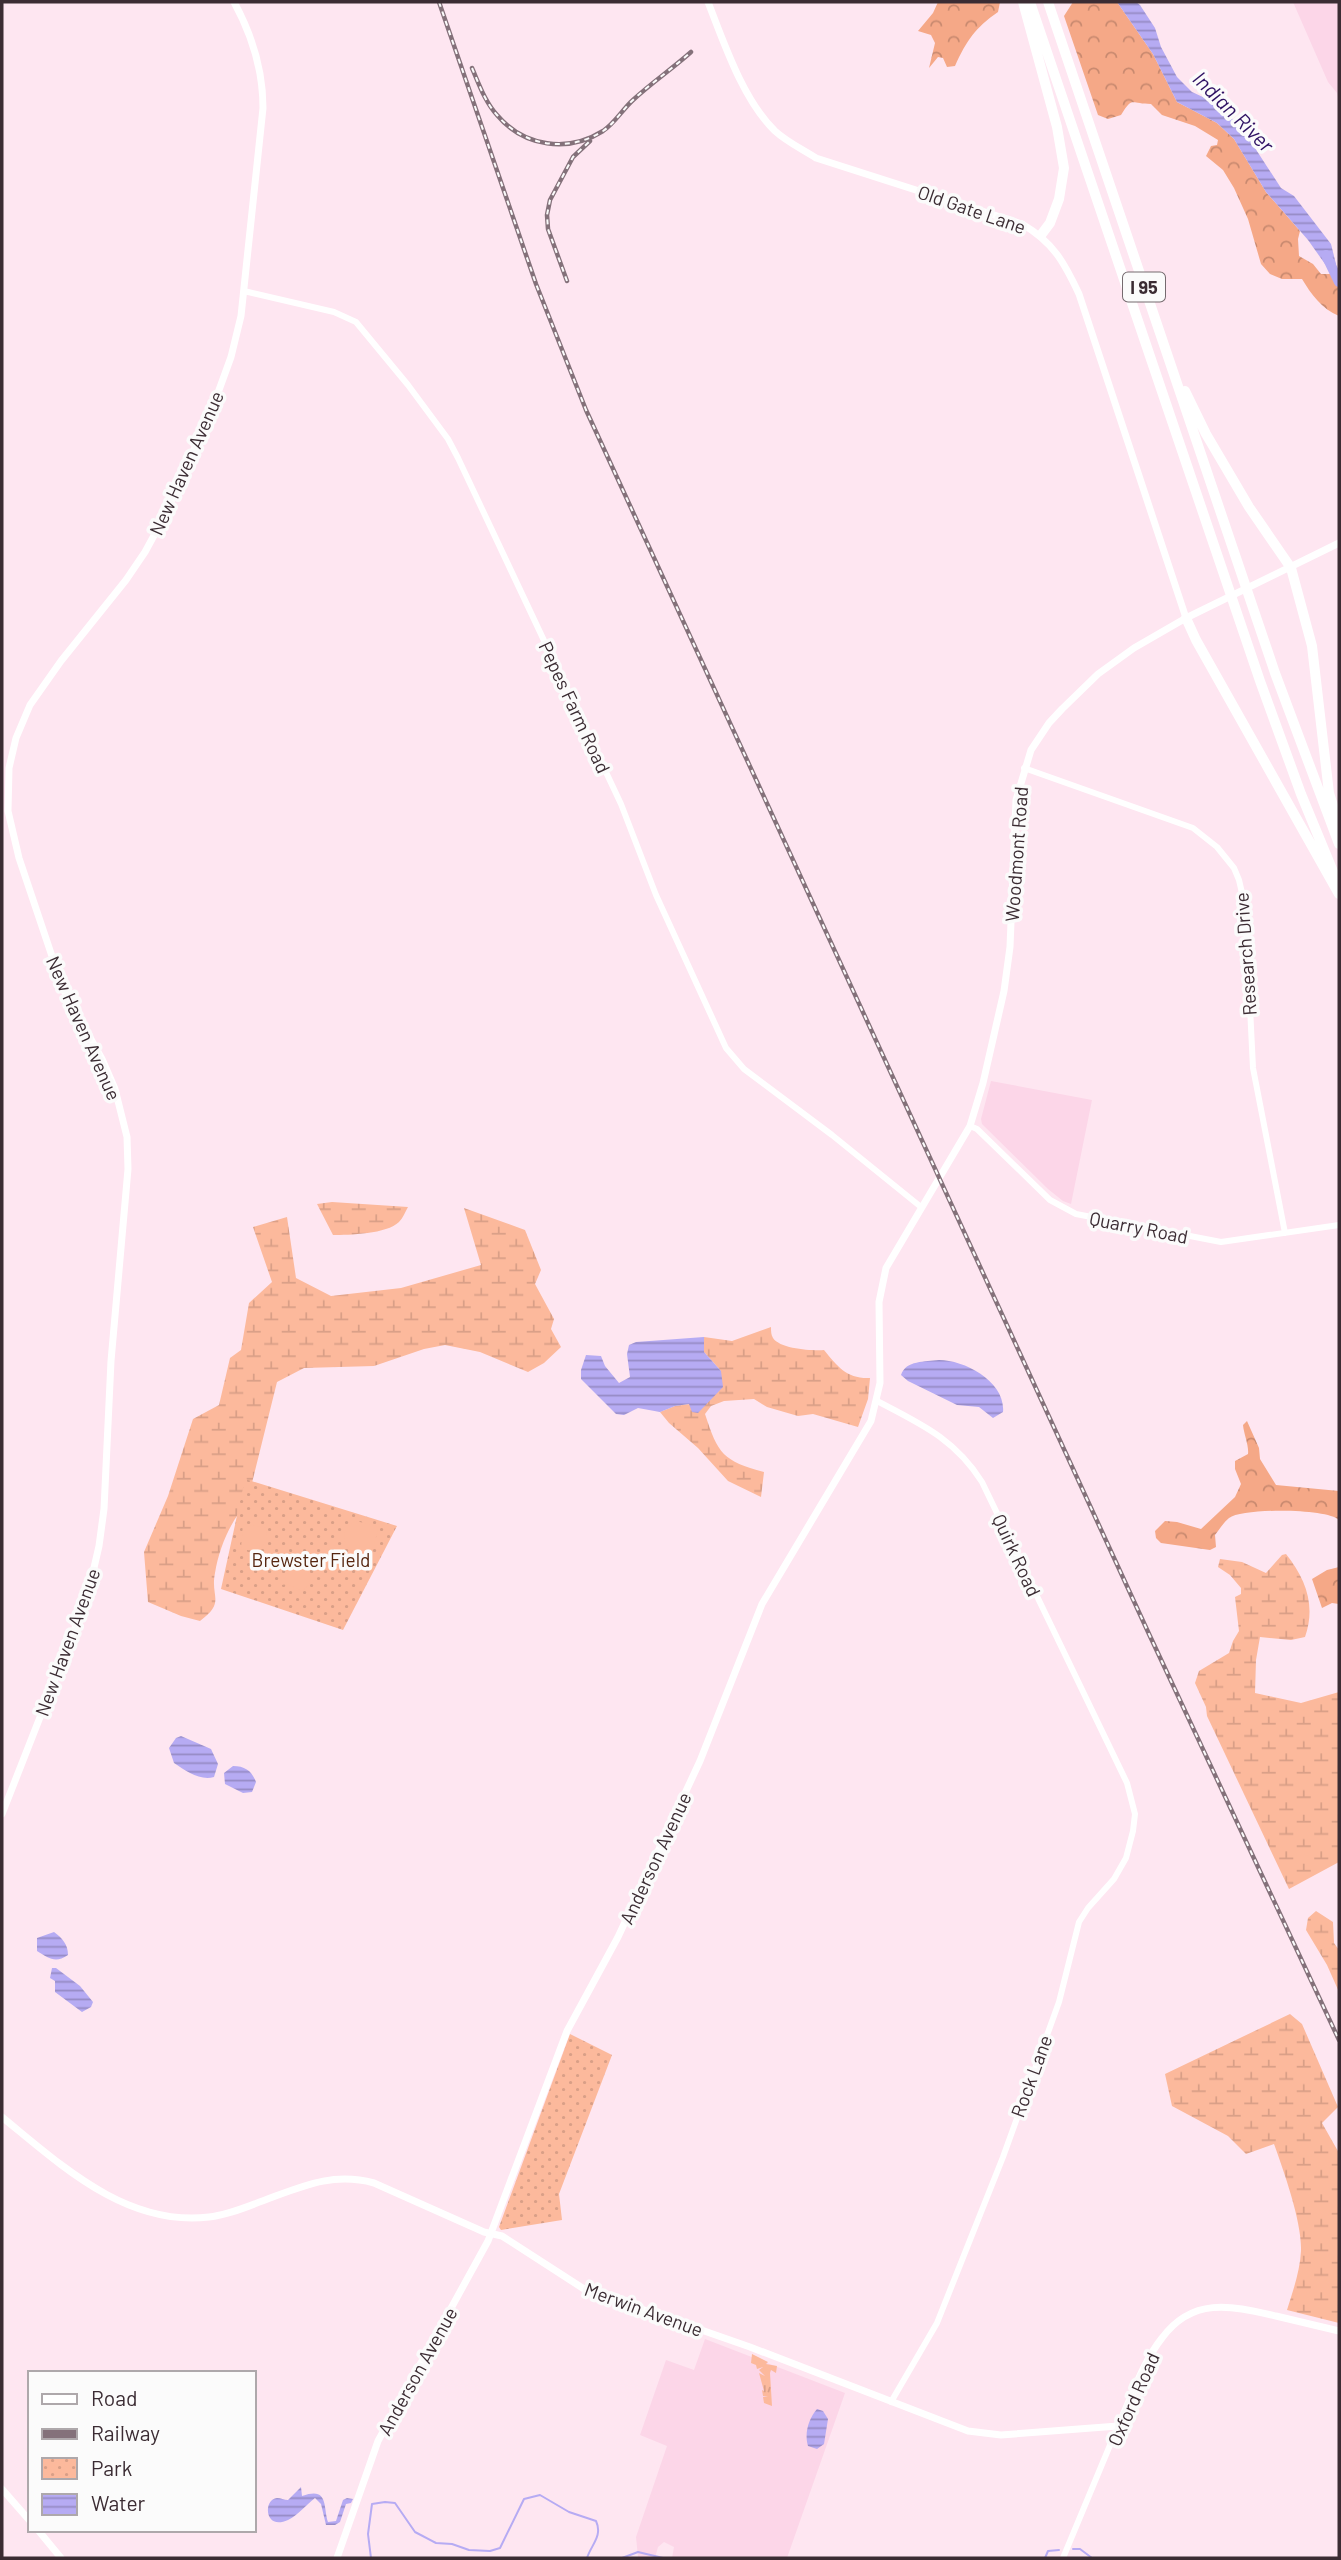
<svg xmlns="http://www.w3.org/2000/svg" width="1341" height="2560" font-family="Barlow,sans-serif">
<style>
.built{fill:#fcd6e8}
.grass{fill:url(#grass-tufts)}
.forest{fill:url(#forest-crowns)}
.wetland{fill:url(#wetland-marsh)}
.park{fill:url(#park-dots)}
.pitch{fill:#fcb99c}
.water{fill:url(#water-rules)}
.lines{fill:none;stroke-linecap:round;stroke-linejoin:round}
.stream{stroke:#b6abf3;stroke-width:2}
.river{stroke:#b6abf3;stroke-width:10}
.tertiary{stroke:#fff;stroke-width:6}
.secondary{stroke:#fff;stroke-width:7}
.motorway{stroke:#fff;stroke-width:10}
.rail-casing{stroke:#84717a;stroke-width:4.5}
.rail{stroke:#fbfbfb;stroke-width:2;stroke-dasharray:5;stroke-linecap:butt}
.labels{text-anchor:middle;dominant-baseline:central;stroke-width:7;stroke-linejoin:round;paint-order:stroke}
.shield{fill:#fbfbfb;stroke:#756a6f;stroke-width:2}
.shield-label{font-size:18px;font-weight:bold;fill:#3b2c33}
.street-label{font-size:19px;fill:#3b2c33;stroke:#fbfbfb}
.park-label{font-size:19px;fill:#56260f;stroke:#fbfbfb}
.water-label{font-size:21px;font-style:italic;fill:#2e1163;stroke:#fbfbfb}
</style>
<defs>
<pattern id="grass-tufts" width="24" height="20" patternUnits="userSpaceOnUse" patternTransform="scale(1.75)"><rect width="24" height="20" fill="#fcb99c"/><path d="M3 7l-1-3M5 7V3M7 7l1-3M15 17l-1-3M17 17v-4M19 17l1-3" fill="none" stroke="#d99f87"/></pattern>
<pattern id="forest-crowns" width="20" height="18" patternUnits="userSpaceOnUse" patternTransform="scale(1.75)"><rect width="20" height="18" fill="#f5a887"/><path d="M2 6a3 3 0 1 1 6 0M12 15a3 3 0 1 1 6 0" fill="none" stroke="#c8896f"/></pattern>
<pattern id="wetland-marsh" width="20" height="14" patternUnits="userSpaceOnUse" patternTransform="scale(1.75)"><rect width="20" height="14" fill="#fcb99c"/><path d="M1 5h8M5 5V1M11 12h8M15 12V8" fill="none" stroke="#d99f87"/></pattern>
<pattern id="park-dots" width="8" height="8" patternUnits="userSpaceOnUse" patternTransform="scale(1.75)"><rect width="8" height="8" fill="#fcb99c"/><path d="M2 2h.1M6 6h.1" fill="none" stroke="#d99f87" stroke-width="1.8" stroke-linecap="round"/></pattern>
<pattern id="water-rules" width="6" height="5" patternUnits="userSpaceOnUse" patternTransform="scale(1.75)"><rect width="6" height="5" fill="#b6abf3"/><path d="M0 2.5h6" fill="none" stroke="#958bc5"/></pattern>
</defs>
<rect width="100%" height="100%" fill="#fee6f1"/>
<path class="built" d="M1293,2H1339V101L1337,93L1328,82Z
M991,1081L1092,1100L1071,1204L1063,1201L1048,1189L982,1124L981,1119Z
M705,2339L845,2393L787,2558H672L674,2547L664,2542L658,2547L655,2558L638,2557L636,2537L667,2446L640,2435L666,2360L694,2370Z"/>
<path class="grass" d="M752,2354L768,2362L766,2364L777,2366L776,2373L771,2370L770,2373L772,2406L764,2403L763,2397H768L763,2396L762,2390L764,2391L759,2373L765,2376L759,2370L763,2367L757,2369L756,2365L751,2363Z"/>
<path class="forest" d="M938,2H1000L998,12C975,28 967,40 955,66L947,67L943,58L938,57L929,68L935,43L931,35L918,31L933,13Z
M1073,2H1117L1153,54L1177,102L1217,123L1234,139L1266,192L1300,231L1298,239L1299,256L1313,264L1321,274H1338L1339,316C1322,309 1311,294 1302,279H1282L1270,274L1261,264L1248,219L1234,188L1223,170L1206,156L1211,146L1217,145L1218,140L1195,126L1162,115L1151,104C1130,104 1133,96 1121,115L1108,119L1098,115L1064,16Z
M1247,1421L1259,1448L1260,1459L1276,1485L1339,1491V1520C1327,1508 1243,1508 1229,1518C1224,1522 1219,1530 1215,1535L1216,1547L1210,1550L1161,1543L1156,1538L1155,1531L1165,1521L1177,1522L1201,1529L1235,1497L1241,1484L1235,1469V1461L1248,1454C1249,1445 1244,1435 1243,1425Z
M1339,1567V1604L1332,1603L1322,1608L1312,1579L1327,1570Z"/>
<path class="wetland" d="M332,1202L408,1207C405,1212 403,1218 399,1222C387,1234 349,1235 333,1235L317,1204Z
M464,1208L525,1230L541,1270L535,1284L554,1319L551,1329L561,1347L544,1363L528,1372L480,1352L445,1345L424,1349L374,1366L304,1368L277,1382L247,1503C230,1522 219,1548 215,1573C210,1597 226,1602 200,1621L181,1616L148,1602L144,1552L168,1496L193,1419L219,1405L230,1358L241,1350L249,1303L272,1282L253,1227L287,1217L296,1278L331,1296L401,1288L481,1265Z
M771,1327C771,1331 771,1335 773,1338C780,1349 813,1351 824,1350C838,1367 847,1379 870,1378L868,1399L858,1427L813,1414L798,1416L767,1407L754,1399L724,1401L711,1406L705,1414C718,1454 723,1461 764,1472L761,1497L728,1481L698,1448L669,1423L660,1412L675,1406L690,1404L721,1371L704,1352V1337L732,1341Z
M1286,1554C1306,1579 1316,1606 1305,1637L1291,1640L1260,1637L1256,1660L1255,1693L1301,1703L1339,1692V1862L1289,1889L1207,1716L1206,1707L1195,1683L1199,1671L1229,1653L1233,1641L1239,1631L1235,1597L1241,1594V1588L1230,1575L1218,1567L1220,1559L1242,1562L1266,1573L1282,1555Z
M1316,1911L1333,1922L1334,1943L1339,1950V1992L1327,1965L1306,1930L1308,1918Z
M1290,2014L1302,2024L1338,2107L1322,2123L1339,2153V2323L1287,2310C1293,2291 1300,2271 1301,2251C1302,2222 1284,2172 1274,2144L1246,2154L1228,2136L1172,2106L1165,2074Z"/>
<path class="park" d="M245,1479L397,1526L343,1630L221,1589Z
M570,2034L612,2055L559,2194L562,2220L501,2230L499,2227Z"/>
<path class="pitch" d="M356,1521L376,1526L378,1531L372,1550L363,1554L354,1553C340,1543 341,1528 356,1521Z
M243,1524L266,1528L267,1539C262,1550 252,1553 241,1548Z
M297,1563C308,1567 313,1574 309,1585L302,1591L287,1584L281,1585L280,1581L285,1578L292,1564Z"/>
<path class="water" d="M1117,2H1136L1140,5L1155,28L1161,47L1177,77L1192,92L1216,103L1242,128L1281,188L1294,196L1331,244L1336,264H1325L1308,240L1266,192L1234,139L1217,123L1177,102L1153,54Z
M704,1337V1352L721,1371L723,1387L698,1413L692,1412L689,1404L675,1406L660,1412L638,1408L624,1415L616,1414L581,1379V1370L586,1355L601,1356L605,1366L619,1383L630,1377L627,1354L629,1345L636,1342Z
M939,1360C965,1360 1006,1382 1003,1412L993,1418L979,1407L957,1405L908,1381L901,1375C906,1360 925,1362 939,1360Z
M181,1736L211,1749L218,1764L214,1777C200,1781 186,1771 174,1763L169,1748L176,1738Z
M233,1766C245,1766 252,1771 256,1782L252,1792L243,1793L225,1784L224,1773Z
M54,1932C62,1938 68,1944 68,1955C55,1964 49,1958 37,1951V1938Z
M52,1968H56L80,1986L93,2002L91,2007L82,2012L55,1992V1981L50,1978Z
M817,2409L823,2411L828,2419L824,2444L817,2449L808,2446C804,2433 809,2418 817,2409Z
M301,2487L302,2496C329,2486 323,2507 328,2522L336,2521L343,2500L347,2498L353,2499L351,2503L346,2504L340,2522L335,2525H326L321,2504L315,2498C306,2505 298,2515 288,2520C264,2531 263,2499 277,2498C281,2498 284,2500 288,2500Z"/>
<g class="lines">
<path class="stream" d="M1073,2549H1080L1092,2558
M371,2558L368,2534L372,2504L385,2502L395,2503L415,2532L436,2543L452,2544L469,2550L490,2551L500,2548L524,2499L540,2495L569,2512L596,2521C603,2536 591,2545 587,2558
M622,2558L638,2552L663,2558
M1045,2558L1048,2551L1059,2550"/>
<path class="river" d="M1326,255L1339,282"/>
<path class="tertiary" d="M244,291L334,312L356,322L408,385L448,439L458,458L621,804L656,895L726,1048L744,1069L832,1135L921,1207
M1024,768L1193,828L1217,847L1234,868L1239,880L1245,906L1253,1068L1285,1233
M970,1126L977,1129L1050,1200L1076,1214L1221,1242L1339,1225
M877,1401C921,1424 955,1439 982,1482L1127,1783L1135,1814L1133,1831L1126,1858L1114,1879L1088,1908L1079,1922L1059,2002L1003,2157L937,2323L891,2402
M1063,2558L1118,2426"/>
<path class="secondary" d="M708,2C724,43 743,100 775,131C787,142 802,149 816,158L1022,224C1053,242 1064,262 1079,294L1186,618
M2,1814L77,1623L90,1585L99,1546L104,1509L111,1361L128,1169L127,1137L115,1089L102,1059L63,989L19,858L8,811L9,768L16,738L30,705L61,661L126,580L145,552L163,519L211,412L231,357L241,316L263,108C263,69 252,35 234,2
M2,2117C61,2165 126,2227 209,2217C228,2215 246,2207 265,2200C303,2186 333,2172 374,2183L484,2232L502,2236L584,2289L750,2347L968,2431L1001,2435L1118,2426C1132,2397 1142,2363 1162,2338C1193,2296 1232,2306 1276,2316C1297,2321 1318,2326 1339,2331
M2,2489L30,2521
M38,2530L61,2558
M337,2558L378,2441L488,2241L567,2031L618,1937L700,1761L762,1604L871,1421L880,1383L879,1302L886,1268L970,1126L983,1083L1004,991L1010,947L1016,800L1031,750L1049,723L1062,709L1098,674L1134,648L1186,618L1339,543"/>
<path class="motorway" d="M1023,2L1057,127L1064,168L1059,199L1050,223L1041,235
M1030,2L1260,681L1301,794L1339,886
M1048,2L1275,673L1339,844
M1185,391L1206,434L1249,507L1291,568L1312,646L1329,793L1339,824
M1186,618L1196,640L1339,894"/>
<defs>
<path id="rail" d="M439,2L536,284L586,410L1149,1634L1339,2040
M472,68C479,84 485,102 497,115C524,147 568,153 603,131C615,123 622,110 633,100C651,83 672,69 691,52
M567,281L548,229L547,215L550,200L573,157L590,141"/>
</defs>
<use href="#rail" class="rail-casing"/>
<use href="#rail" class="rail"/>
</g>
<g class="labels">
<rect class="shield" x="1123" y="272.5" width="42" height="29" rx="5"/>
<g class="shield-label">
<text x="1144" y="287">I 95</text>
</g>
<g class="street-label">
<text transform="translate(972 209) rotate(19)">Old Gate Lane</text>
<text transform="translate(186 463) rotate(-66)">New Haven Avenue</text>
<text transform="translate(575 707) rotate(65)">Pepes Farm Road</text>
<text transform="translate(1016 854) rotate(-86)">Woodmont Road</text>
<text transform="translate(1245 954) rotate(-94)">Research Drive</text>
<text transform="translate(84 1028) rotate(66)">New Haven Avenue</text>
<text transform="translate(1139 1227) rotate(11)">Quarry Road</text>
<text transform="translate(1017 1555) rotate(65)">Quirk Road</text>
<text transform="translate(67 1642) rotate(-70)">New Haven Avenue</text>
<text transform="translate(655 1858) rotate(-65)">Anderson Avenue</text>
<text transform="translate(1031 2076) rotate(-70)">Rock Lane</text>
<text transform="translate(644 2309) rotate(20)">Merwin Avenue</text>
<text transform="translate(417 2371) rotate(-61)">Anderson Avenue</text>
<text transform="translate(1133 2399) rotate(-66)">Oxford Road</text>
</g>
<g class="park-label">
<text x="311" y="1559">Brewster Field</text>
</g>
<g class="water-label">
<text transform="translate(1234 111) rotate(45)">Indian River</text>
</g>
</g>
<rect width="1341" height="2560" fill="none" stroke="#3b2c33" stroke-width="7"/>
<rect x="28" y="2371" width="228" height="161" fill="#fbfbfb" stroke="#aea8ab" stroke-width="2"/>
<rect x="42" y="2394" width="35" height="10" fill="#ffffff" stroke="#aea8ab" stroke-width="2"/>
<text x="91" y="2406" font-size="21" fill="#3b2c33">Road</text>
<rect x="42" y="2429" width="35" height="10" fill="#84717a" stroke="#aea8ab" stroke-width="2"/>
<text x="91" y="2441" font-size="21" fill="#3b2c33">Railway</text>
<rect x="42" y="2458" width="35" height="21" fill="url(#park-dots)" stroke="#aea8ab" stroke-width="2"/>
<text x="91" y="2476" font-size="21" fill="#3b2c33">Park</text>
<rect x="42" y="2494" width="35" height="21" fill="url(#water-rules)" stroke="#aea8ab" stroke-width="2"/>
<text x="91" y="2511" font-size="21" fill="#3b2c33">Water</text>
</svg>
